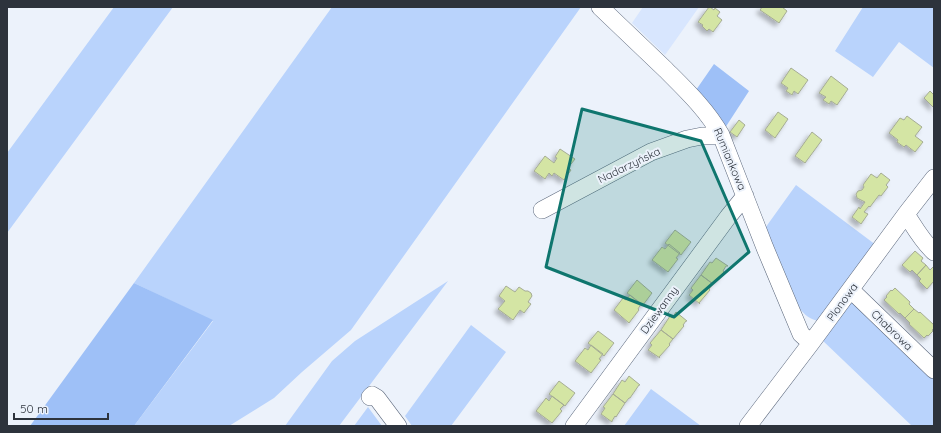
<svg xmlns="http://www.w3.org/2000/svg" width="941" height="433" font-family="Quicksand,sans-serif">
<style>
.built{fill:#d8e6fe}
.green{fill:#b9d3fc}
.forest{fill:#9ec0f7}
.building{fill:#d4e5a4;stroke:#a5ac94;filter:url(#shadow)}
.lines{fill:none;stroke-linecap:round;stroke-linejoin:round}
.minor-casing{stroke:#5d697d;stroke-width:18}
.minor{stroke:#fff;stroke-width:17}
.marked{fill:#0f766e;fill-opacity:0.2;stroke:#0f766e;stroke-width:3;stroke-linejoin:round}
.labels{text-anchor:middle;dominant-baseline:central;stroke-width:4;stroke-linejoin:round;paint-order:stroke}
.street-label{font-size:11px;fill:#2d333c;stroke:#ecf2fb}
</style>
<defs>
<filter id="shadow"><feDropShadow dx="-3.5" dy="3.5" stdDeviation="2" flood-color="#0004"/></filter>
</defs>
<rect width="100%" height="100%" fill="#ecf2fb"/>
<path class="built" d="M643,7H699L665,55L632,23Z"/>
<path class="green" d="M114,7H173L7,233V153Z
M332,7H581L351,330L302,372L274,398L229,426H134L213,321L134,283Z
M863,7H934V68L899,42L873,77L835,51Z
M796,185L876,245L820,321C810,320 805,315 799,308L763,231Z
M448,281L339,426H285L332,361L355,341Z
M848,303H858L934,376V426H912L821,339Z
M471,325L506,352L451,426H412L405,416Z
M651,389L701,426H624Z
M368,407L382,426H354Z"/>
<path class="forest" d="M714,64L749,91L725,128L696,90Z
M134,283L213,320L134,426H30Z"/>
<path class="building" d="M709,7H710L714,10L715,8L720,12L717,16L722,20L713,32L709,29L707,31L702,26L703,25L698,22Z
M762,7H782L787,11L779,23L760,10Z
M791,68L808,80L798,94L794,91L792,95L786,91L788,88L781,83Z
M831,76L848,89L837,105L831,101L829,104L823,100L826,97L819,93Z
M930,91L933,94L934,93V108L924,98Z
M778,112L788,119L775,138L765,130Z
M907,116L922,127L915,136L923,142L915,152L906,145L904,147L897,142L898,140L889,133L900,118L904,120Z
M739,120L745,125L737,137L730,132Z
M812,132L822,140L805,163L795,156Z
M560,149L575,159L568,168L571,170L564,180L554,173L552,176L549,173L545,179L534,171L545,156L554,163L557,158L555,157Z
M881,173L890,180L886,185L888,187L881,196L879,195L870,207L869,206L864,212L868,214L861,224L852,217L859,207L860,209L865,202L857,198L856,194L858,191L862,190L864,187L863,185L871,174L877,178Z
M675,230L691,242L681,255L665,243Z
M669,244L680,253L676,258L678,259L668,272L652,260L662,247L665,249Z
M915,251L923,258L921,261L926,265L917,275L912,270L910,272L902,265Z
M716,258L728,266H726L723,271L724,272L718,280L717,279L713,284L701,275L710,262L712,263Z
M926,265L930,270L933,267L934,268V281L927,289L919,281L921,279L917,275Z
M701,275L713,284L709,289L710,290L699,303L700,304L689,295L693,290L691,288Z
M637,280L652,293L643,305L627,293Z
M506,286L515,292L519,287L525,291H528L531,293L532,296L528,302L531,304L524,313L520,310L513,320L498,309L505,301L499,296Z
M895,288L910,302L909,304L914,309L905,318L900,313L899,314L884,300L887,297L886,296L891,290L892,291Z
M630,295L641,304L638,309L639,310L629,323L614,310L623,298L626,300Z
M914,309L919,313L920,312L934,325V328L932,330L933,331L928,336L927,335L924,338L909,324L910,323L905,318Z
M676,312L687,321H686L683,325L684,326L673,339L661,330L670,316L672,318Z
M661,330L673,339L669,344L670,345L659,357L660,358L648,350L652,345L650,343Z
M598,331L614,343L604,356L588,343Z
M591,345L603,354L599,359L601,360L591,373L575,361L585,348L588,350Z
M629,376L640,385H639L630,398H629L625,403L613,394L622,380L625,382Z
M559,381L575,393L565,406L549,394Z
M613,394L625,403L616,417L615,416L612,421V422L601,414L605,408L603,407Z
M552,396L564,405L560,409L562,411L552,423L536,411L546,398L549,401Z"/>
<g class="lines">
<defs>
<path id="minor" d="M600,7C622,28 644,49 666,70C686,90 707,110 721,135L765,248L801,334L811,343
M542,210L651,152L687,139L702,136L721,135
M906,214C915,228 922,241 934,252
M851,290L934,370
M370,397L372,395L377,398L398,426
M574,426L728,217L745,196
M748,426L811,343L906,214L934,178"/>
</defs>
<use href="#minor" class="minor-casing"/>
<use href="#minor" class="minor"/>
</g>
<path class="marked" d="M582,109L701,141L749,252L674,317L546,267Z"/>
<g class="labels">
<g class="street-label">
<text transform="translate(730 159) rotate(67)">Rumiankowa</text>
<text transform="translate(629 165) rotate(-26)">Nadarzyńska</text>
<text transform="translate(842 302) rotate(-54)">Plonowa</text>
<text transform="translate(659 310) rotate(-54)">Dziewanny</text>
<text transform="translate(892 330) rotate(44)">Chabrowa</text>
</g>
</g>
<rect width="941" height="433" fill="none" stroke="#2d333c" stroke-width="16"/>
<path d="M14 413v6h94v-6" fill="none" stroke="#2d333c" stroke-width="2"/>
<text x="20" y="413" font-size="12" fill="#2d333c" stroke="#ecf2fb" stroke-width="3" paint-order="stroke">50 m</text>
</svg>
